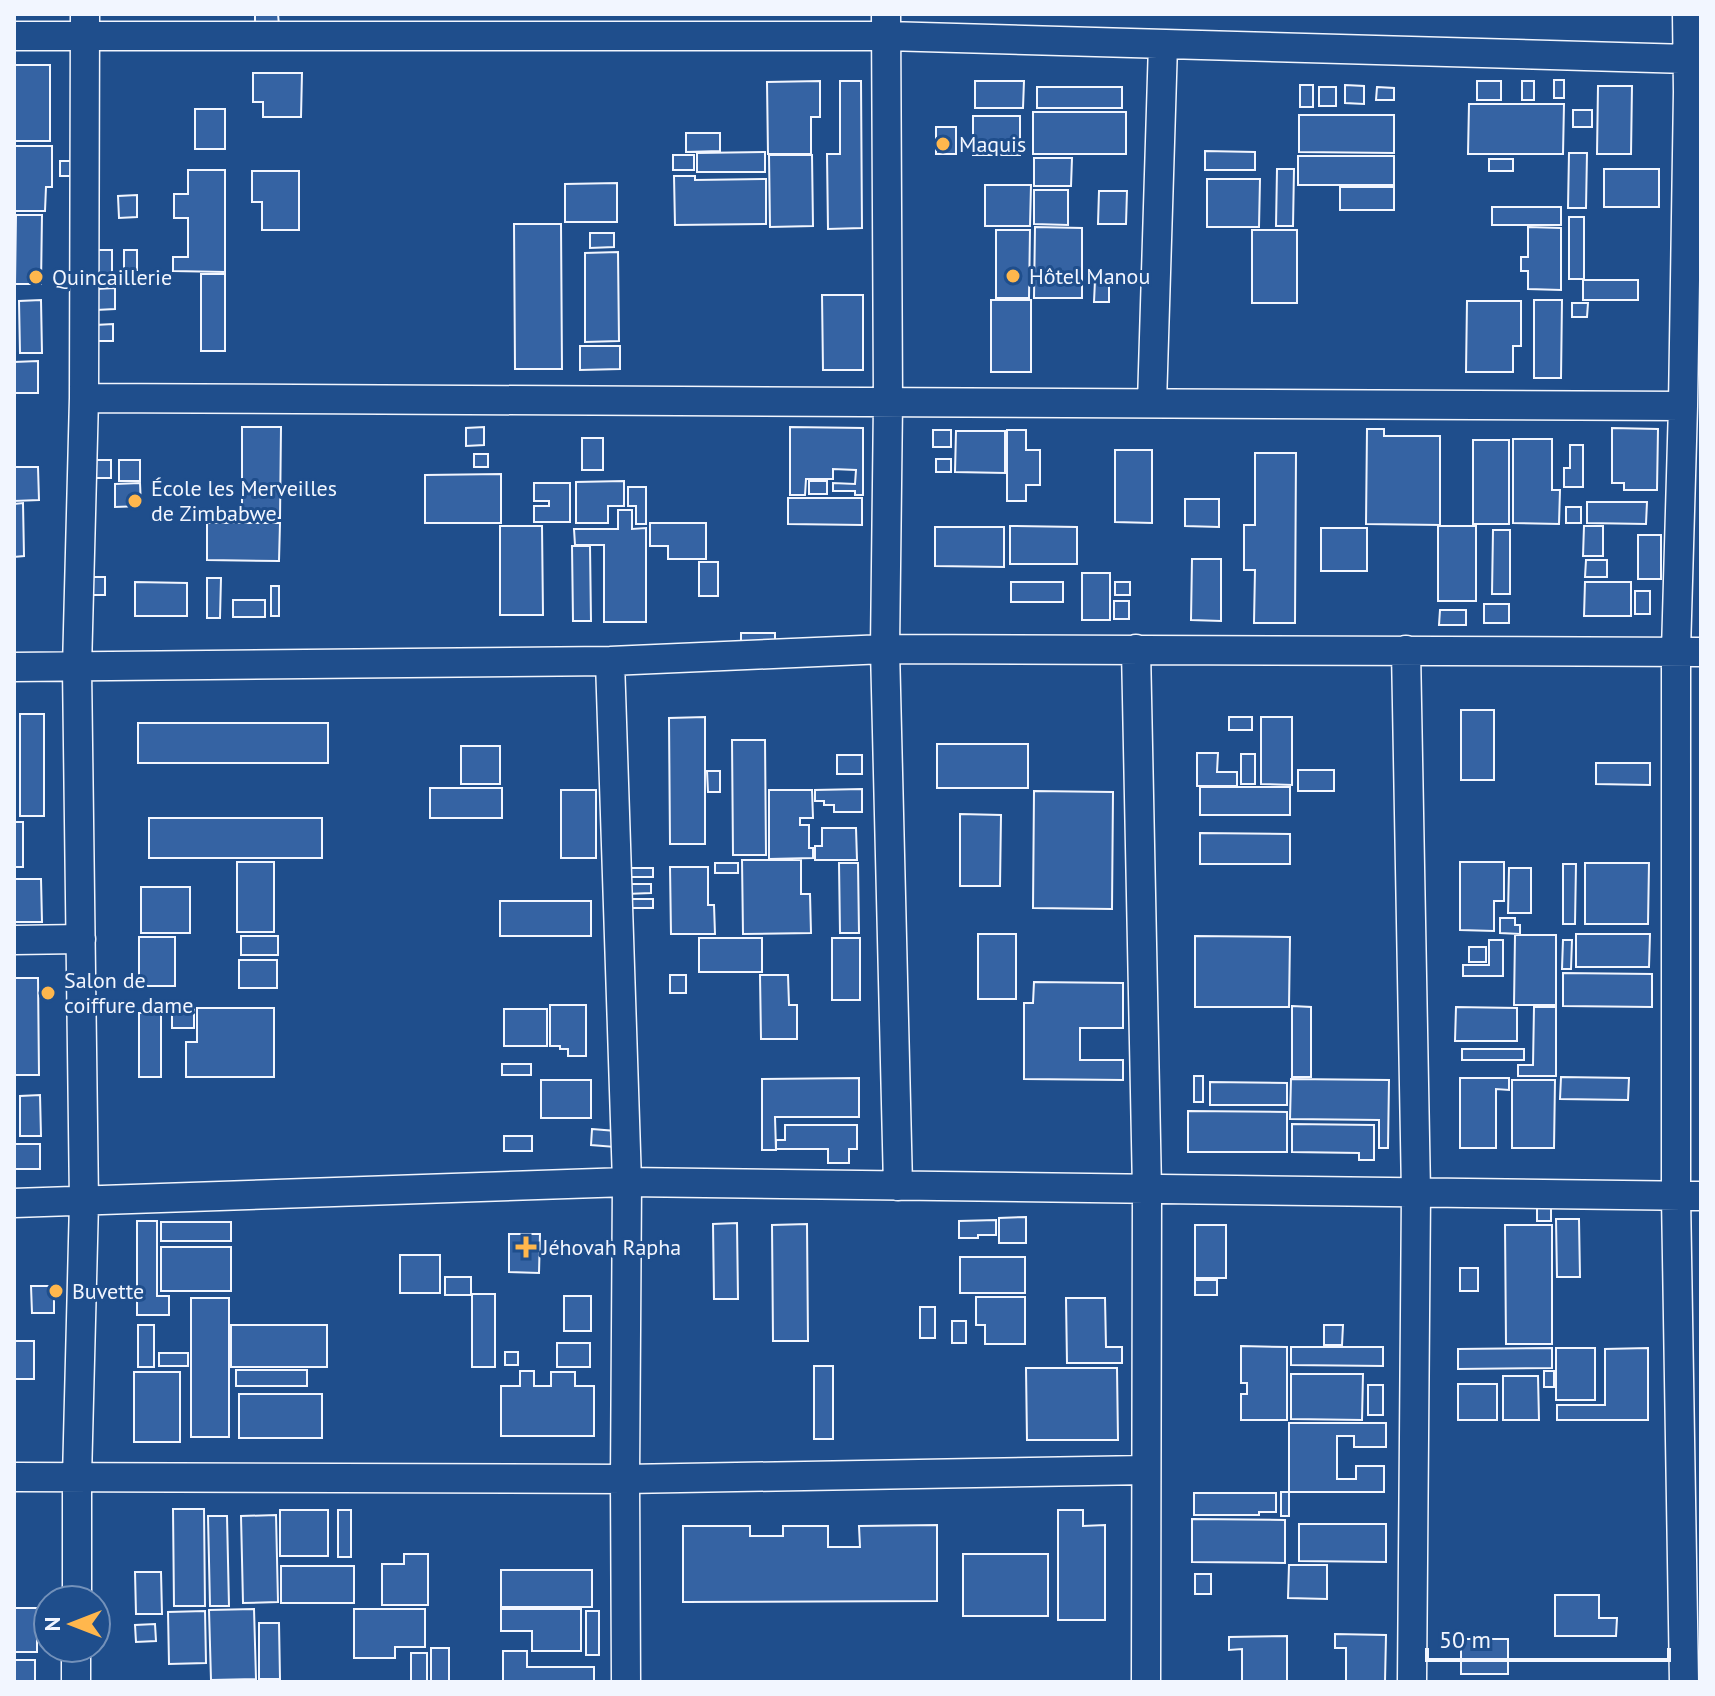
<svg xmlns="http://www.w3.org/2000/svg" width="1715" height="1696" font-family="'PT Sans',sans-serif">
<style>
.building{fill:#3563a3;stroke:#f2f6ff;stroke-width:2}
.lines{fill:none;stroke-linecap:round;stroke-linejoin:round}
.minor-casing{stroke:#f2f6ff;stroke-width:31}
.minor{stroke:#1f4e8c;stroke-width:28}
.poi-dot{fill:#ffb74d;stroke:#1f4e8c;stroke-width:3}
.labels{text-anchor:middle;dominant-baseline:central;stroke-width:6;stroke-linejoin:round;paint-order:stroke}
.poi-label{font-size:22px;fill:#f2f6ff;stroke:#1f4e8c;text-anchor:start}
</style>
<rect width="100%" height="100%" fill="#1f4e8c"/>
<path class="building" d="M255,14H278L279,25L255,27Z
M14,65H50V141H14Z
M253,73H302L301,117H263V102H253Z
M1554,80H1564V98H1554Z
M820,81V117H811V154H768L767,82Z
M840,81H861L862,228L828,229L827,154H840Z
M975,81H1024L1023,108H975Z
M1477,81H1501V100H1477Z
M1522,81H1534V100H1522Z
M1300,85H1313V107H1300Z
M1345,85L1364,86V104L1345,103Z
M1598,86H1632L1631,154H1597Z
M1037,87H1122V108H1037Z
M1319,87H1336V106H1319Z
M1377,87L1394,88V100H1376Z
M1469,104H1564L1563,154H1468Z
M195,109H225V149H195Z
M1573,110H1592V127H1573Z
M1033,112H1126V154H1033Z
M1299,115H1394V153L1299,152Z
M973,116H1020V155H973Z
M936,127H956V154H936Z
M686,133H720V151L686,152Z
M14,146H52V187H46L45,211H14Z
M1205,151L1255,152V170H1205Z
M765,152V172H697V153Z
M1569,153H1587L1586,208H1568Z
M673,155H694V170H673Z
M769,155H812L813,226L770,227Z
M1298,156H1394V185H1298Z
M1034,158H1072L1071,186H1034Z
M1489,159H1513V171H1489Z
M60,161H73V176H60Z
M1277,169H1294L1293,226H1276Z
M1604,169H1659V207H1604Z
M188,170H225V272L173,271V257H188V218H174V194H188Z
M252,171H299V230H262V202H252Z
M674,176H695V180L766,179V224L675,225Z
M1207,179H1260L1259,227H1207Z
M617,183V222H565V184Z
M985,185H1031L1030,226H985Z
M1340,187H1394V210H1340Z
M1034,190H1068V225L1034,224Z
M1099,191H1127L1126,224H1098Z
M137,195V217L119,218L118,196Z
M1492,207H1561V225H1492Z
M16,215H42L41,284H15Z
M1569,217H1584V279H1569Z
M514,224H561L562,369H515Z
M1035,227L1082,228V298H1034Z
M1528,227L1561,228V290L1528,289V271H1521V257H1528Z
M996,230H1030L1029,298H996Z
M1252,230H1297V303H1252Z
M590,233H614V247L590,248Z
M93,250H112V277H94Z
M124,250H137V270H124Z
M618,252L619,341L585,342V253Z
M201,274H225V351H201Z
M1095,280H1109V302H1094Z
M1583,280H1638V300H1583Z
M115,288V309L96,310V289Z
M822,295H863V370H823Z
M41,300L42,353H20L19,301Z
M991,300H1031V372H991Z
M1534,300H1562L1561,378H1534Z
M1467,301H1521V346H1513V372H1466Z
M1572,303H1588L1587,317H1572Z
M113,324V341H95V325Z
M580,346H620V369L580,370Z
M38,361V393H14V362Z
M242,427H281L280,518H242Z
M484,427V445L466,446V428Z
M790,427L863,428V495H855V491H833V483L855,484L856,470L833,469V479H806L805,495H790Z
M1612,428L1658,429L1657,490H1624V483H1612Z
M1367,429H1384V436H1440V525L1366,524Z
M933,430H951V447H933Z
M1007,430H1026V450H1040V485H1026V501H1007Z
M956,431H1005V473L955,472Z
M582,438H603V470H582Z
M1513,439H1552V490H1560L1559,524L1513,523Z
M1473,440H1509V524H1473Z
M1570,445H1583V487H1564V468H1570Z
M1115,450H1152V523L1115,522Z
M1255,453H1296L1295,623H1254L1255,570H1244V525H1255Z
M474,454H488V467H474Z
M936,459H951V472H936Z
M91,460H111V478H91Z
M119,460H140V481H119Z
M14,467H38L39,500L14,501Z
M501,474V523H425V475Z
M624,481V506H608V523H576V482Z
M809,481H827V494H809Z
M140,483L141,506L115,507V484Z
M534,483H570V522H534V506H549V501H534Z
M628,487H646V524H636V506H628Z
M788,498H862V525L788,524Z
M1185,499H1219V527L1185,526Z
M1587,502H1647L1646,524L1587,523Z
M23,503L24,556L14,557V504Z
M1566,507H1581V523H1566Z
M618,510H632V529L646,528V622H604V545H575L574,529H618Z
M207,523H280L279,561L207,560Z
M650,523H706V559H668V546H650Z
M500,526H542L543,615H500Z
M1010,526L1077,527V564H1010Z
M1438,526H1476V601H1438Z
M1584,526H1603V556H1583Z
M935,527H1004V567L935,566Z
M1321,528H1367V571H1321Z
M1493,530H1510V594H1492Z
M1638,535H1661V579H1638Z
M572,546H590L591,621H573Z
M1192,559H1221V621L1191,620Z
M1586,560H1607V577H1585Z
M699,562H718V596H699Z
M1082,573H1110V620H1082Z
M90,577H105V595H90Z
M207,578H221L220,618H207Z
M135,582L187,583V616H135Z
M1011,582H1063V602H1011Z
M1115,582H1130V595H1115Z
M1585,582H1631V616H1584Z
M271,586H279V616H271Z
M1635,591H1650V614H1635Z
M233,600H265V617H233Z
M1114,601H1129V619H1114Z
M1484,604H1509V623H1484Z
M1440,610H1466V625H1439Z
M741,633H775V647H741Z
M1461,710H1494V780H1461Z
M20,714H44V816H20Z
M705,717V844H670L669,718Z
M1229,717H1252V730H1229Z
M1261,717H1292V785L1261,784Z
M138,723H328V763H138Z
M732,740H765L766,855H733Z
M937,744H1028V788H937Z
M461,746H500V784H461Z
M1197,753H1218L1217,772H1237V786H1197Z
M1241,754H1255V784H1241Z
M837,755H862V774H837Z
M1596,763H1650V785L1596,784Z
M1298,770H1334V791H1298Z
M707,771H720V792H708Z
M1200,787H1290V815H1200Z
M430,788H502V818H430Z
M862,789V812H834V805H824V801H815V790Z
M561,790H596V858H561Z
M769,790H812L813,818H800V825H809V848H813V858L769,859Z
M1034,791L1113,792L1112,909L1033,908Z
M960,814L1001,815L1000,886H960Z
M149,818H322V858H149Z
M14,822H23V867H14Z
M822,828H856L857,860H815V846H822Z
M1200,833L1290,834V864H1200Z
M742,860H801V894H810L811,933L743,934Z
M237,862H274V932H237Z
M1460,862H1504V901H1494V931L1460,930Z
M715,863H738V873H715Z
M839,863H858L859,933H840Z
M1585,863H1649L1648,924H1585Z
M1563,864H1576L1575,924H1563Z
M670,867H708V905H714L715,934H671Z
M628,868H653V877H628Z
M1509,868H1531V913H1508Z
M14,879H41L42,922H14Z
M626,884H651V893L626,894Z
M141,887H190V933H141Z
M628,899H653V908H628Z
M500,901H591V936H500Z
M1500,918H1515V925H1520V934L1500,933Z
M978,934H1016V999H978Z
M1576,934H1650L1649,967H1576Z
M1515,935H1556V1005H1514Z
M241,936H278V955H241Z
M1195,936L1290,937L1289,1007H1195Z
M139,937H175V986H139Z
M699,938H762V972H699Z
M832,938H860V1000H832Z
M1489,940H1503V976H1463V965H1489Z
M1563,940H1572L1571,969H1562Z
M1469,947H1486V962H1469Z
M239,960H277V988H239Z
M1563,973L1652,974V1007L1563,1006Z
M670,975H686V993H670Z
M760,975H788L789,1005H797V1039H761Z
M14,978H38L39,1075H14Z
M1034,982L1123,983V1028H1080V1060H1123V1080L1024,1079V1003H1033Z
M550,1005H586V1056H568V1049H560V1046H550Z
M1292,1006L1311,1007V1077H1292Z
M1456,1007L1517,1008V1041H1455Z
M1534,1007H1556V1076H1518V1065H1533Z
M197,1008H274V1077H186V1042H197Z
M172,1009H194V1028H172Z
M504,1009H547V1046H504Z
M139,1013H161V1077H139Z
M1462,1049H1524V1060H1462Z
M502,1064H531V1075H502Z
M1194,1076H1203V1102H1194Z
M1561,1077L1629,1078L1628,1100L1560,1099Z
M859,1078V1117H775L776,1150H762V1079Z
M1460,1078H1509V1090L1496,1089V1148H1460Z
M1291,1079L1389,1080L1388,1148H1379V1120L1290,1119Z
M541,1080H591V1118H541Z
M1512,1080H1555L1554,1148H1512Z
M1210,1082L1287,1083V1105H1210Z
M40,1095L41,1136H20V1096Z
M1188,1111L1287,1112V1152H1188Z
M1292,1124L1374,1125V1160H1359V1153L1292,1152Z
M785,1125H857V1149H849V1163H828V1149H776V1140H785Z
M592,1129L616,1131L615,1147L591,1145Z
M504,1136H532V1151H504Z
M14,1144H40V1169H14Z
M1537,1203H1551V1221H1537Z
M1026,1217V1243H999V1218Z
M1556,1219H1579L1580,1277H1557Z
M996,1220V1235H978V1238H959V1221Z
M137,1221H157V1296H169V1315H137Z
M161,1222H231V1241H161Z
M737,1223L738,1299H714L713,1224Z
M807,1224L808,1341H773L772,1225Z
M1195,1225H1226V1278H1195Z
M1505,1225H1552V1344H1506Z
M509,1234H540L539,1273L509,1272Z
M161,1247H231V1291H161Z
M400,1255H440V1293H400Z
M960,1257H1025V1293H960Z
M1460,1268H1478V1291H1460Z
M445,1277H471V1295H445Z
M1195,1280H1217V1295H1195Z
M31,1286H54V1313H32Z
M472,1294H495V1367H472Z
M564,1296H591V1331H564Z
M976,1297H1025V1344H985V1325H976Z
M191,1298H229V1437H191Z
M1066,1298H1105L1106,1347H1122V1363H1067Z
M920,1307H935V1338H920Z
M952,1321H966V1343H952Z
M138,1325H154V1367H138Z
M231,1325H327V1367H231Z
M1324,1325H1343L1342,1345H1324Z
M14,1341H34V1379H14Z
M557,1343H590V1367H557Z
M1241,1346L1287,1347V1420H1241V1394H1247V1383H1241Z
M1291,1347H1383V1366L1291,1365Z
M1552,1348V1368L1458,1369V1349Z
M1556,1348H1595V1400H1556Z
M1648,1348V1420H1557V1405H1605V1349Z
M505,1352H518V1365H505Z
M159,1353H188V1366H159Z
M814,1366H833V1439H814Z
M1026,1368H1117L1118,1440H1027Z
M236,1370H307V1386H236Z
M520,1371H534V1386H551V1372H575V1386H594V1436H501V1386H520Z
M1544,1371H1554V1387H1544Z
M134,1372H180V1442H134Z
M1291,1374H1363L1362,1420L1291,1419Z
M1503,1376H1538L1539,1420H1503Z
M1458,1384H1497V1420H1458Z
M1368,1385H1383V1415H1368Z
M239,1394H322V1438H239Z
M1289,1423H1386V1447H1354V1436H1337V1479H1356V1466H1384V1492H1289Z
M1281,1492H1289V1516H1281Z
M1194,1493H1276V1512H1259V1515H1194Z
M173,1509H204L205,1606H174Z
M280,1510H328V1556H280Z
M338,1510H351V1557H338Z
M1058,1510H1083V1526L1105,1525V1620H1058Z
M276,1515L278,1602L243,1603L241,1516Z
M208,1516H227L229,1606H210Z
M1192,1519L1285,1520V1563L1192,1562Z
M1299,1524H1386V1562L1299,1561Z
M937,1525V1601L683,1602V1526H750V1536H783V1526H828V1547H860L859,1526Z
M404,1554H428V1605H382V1564H404Z
M963,1554H1048V1616H963Z
M1289,1565H1327V1599L1288,1598Z
M281,1566H354V1603H281Z
M501,1570H592V1607H501Z
M135,1572H161L162,1614H136Z
M1195,1574H1211V1594H1195Z
M1555,1595H1599V1618H1617L1616,1636H1555Z
M14,1608H37V1652H14Z
M254,1609L256,1679L211,1680L209,1610Z
M354,1609H425V1647H395V1658H354Z
M501,1609H581V1651H532V1631H501Z
M205,1611L206,1663L169,1664L168,1612Z
M586,1611H599V1655H586Z
M259,1623H279L280,1679H259Z
M155,1624L156,1641L136,1642L135,1625Z
M1335,1634L1386,1635L1385,1682H1346V1648H1335Z
M1287,1636V1682H1242V1649L1229,1650V1637Z
M1461,1639H1508V1674H1461Z
M431,1648H449V1682H431Z
M503,1651H527V1667H594V1682H503Z
M411,1653H427V1682H411Z
M14,1660H35V1682H14Z"/>
<g class="lines">
<defs>
<path id="minor" d="M886,14L888,402L885,649L898,1186
M14,36H886L1688,59
M84,398L1683,406
M1152,403L1163,44
M1136,649L1147,1190L1146,1682
M1406,650L1416,1193L1412,1682
M610,661L627,1182L625,1479L626,1682
M14,667L610,661L885,649L1701,652
M14,940L81,939
M14,1203L627,1182L1701,1196
M14,1477L625,1479L1146,1470
M77,1600V1478L84,1202L77,668L84,398L85,14
M76,1682V1648
M1684,1682L1676,1196V651L1683,406L1688,92L1687,14"/>
</defs>
<use href="#minor" class="minor-casing"/>
<use href="#minor" class="minor"/>
</g>
<g class="poi-dot">
<circle cx="943" cy="144" r="8"/>
<circle cx="1013" cy="276" r="8"/>
<circle cx="36" cy="277" r="8"/>
<circle cx="135" cy="501" r="8"/>
<circle cx="48" cy="993" r="8"/>
<path d="M522 1235h8v8h8v8h-8v8h-8v-8h-8v-8h8z"/>
<circle cx="56" cy="1291" r="8"/>
</g>
<g class="labels">
<g class="poi-label">
<text x="959" y="144">Maquis</text>
<text x="1029" y="276">Hôtel Manou</text>
<text x="52" y="277">Quincaillerie</text>
<text x="151" y="488">École les Merveilles<tspan x="151" dy="25">de Zimbabwe</tspan></text>
<text x="64" y="980">Salon de<tspan x="64" dy="25">coiffure dame</tspan></text>
<text x="542" y="1247">Jéhovah Rapha</text>
<text x="72" y="1291">Buvette</text>
</g>
</g>
<rect width="1715" height="1696" fill="none" stroke="#f2f6ff" stroke-width="32"/>
<g transform="translate(72 1624) rotate(270)"><circle r="38" fill="#1f4e8c" stroke="#7391ba" stroke-width="2"/>
<path d="M0-6L14 30L0 20L-14 30Z" fill="#ffb74d"/>
<text y="-12" font-size="22" font-weight="bold" text-anchor="middle" fill="#f2f6ff">N</text>
</g>
<path d="M1427 1648v12h242v-12" fill="none" stroke="#f2f6ff" stroke-width="4"/>
<text x="1439" y="1648" font-size="24" fill="#f2f6ff" stroke="#1f4e8c" stroke-width="6" paint-order="stroke">50 m</text>
</svg>
